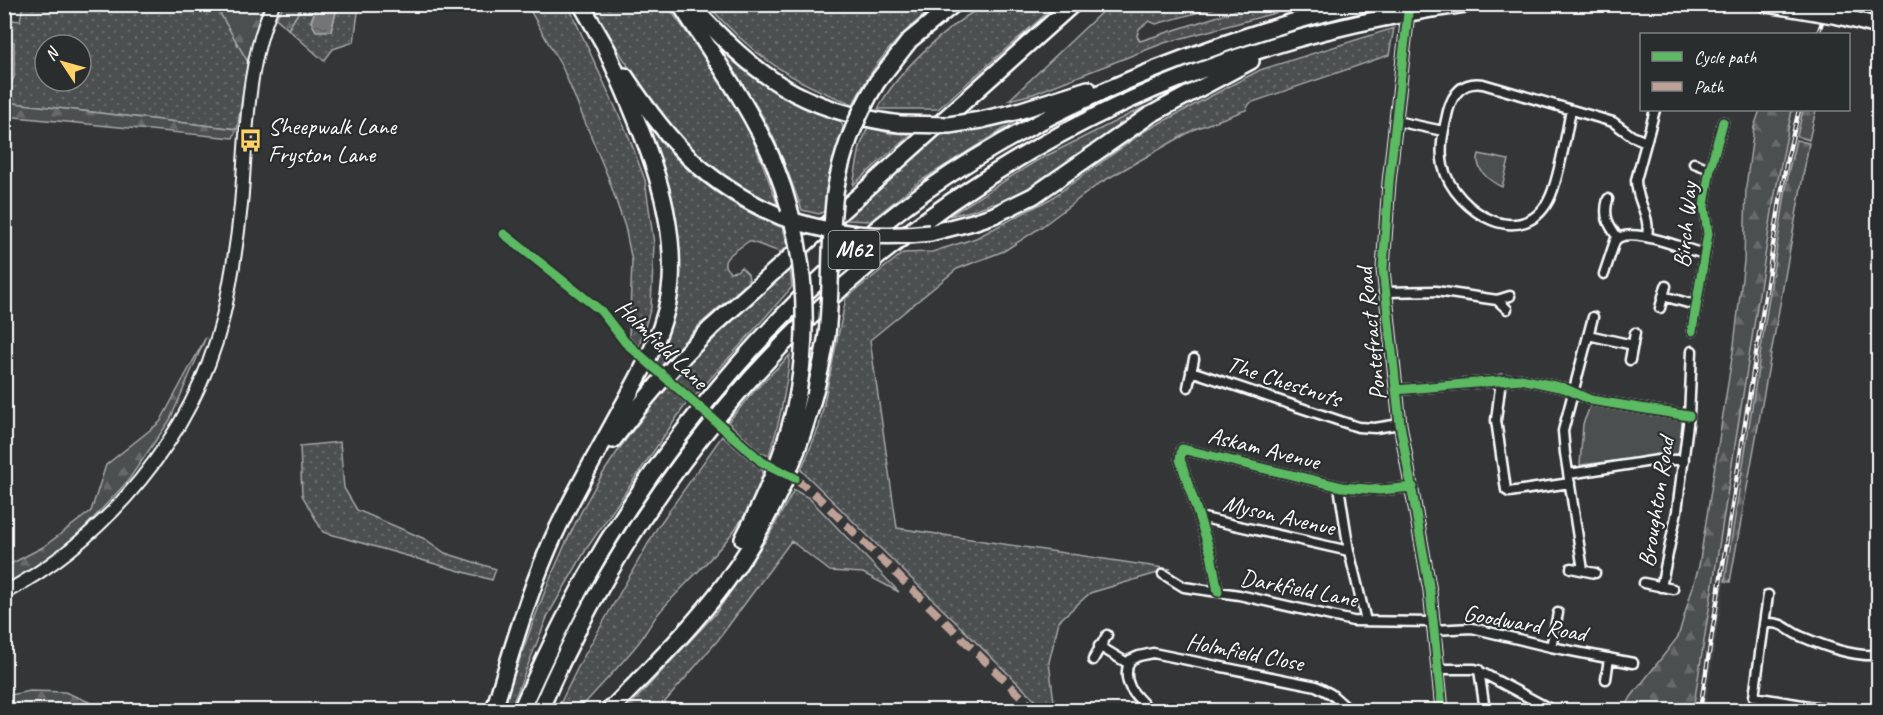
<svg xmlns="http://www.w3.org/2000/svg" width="1883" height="715" font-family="Caveat,sans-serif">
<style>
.built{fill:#404243}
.grass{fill:url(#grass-dots);stroke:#a6a7a8;stroke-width:1.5;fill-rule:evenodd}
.forest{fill:url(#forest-firs);stroke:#a6a7a8;stroke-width:1.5}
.green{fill:#4c4f50;stroke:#a6a7a8;stroke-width:1.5}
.water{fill:url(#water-ripples);stroke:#abacad;stroke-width:1.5}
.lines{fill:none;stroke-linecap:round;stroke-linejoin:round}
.minor-casing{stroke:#fff;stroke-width:13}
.tertiary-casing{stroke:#fff;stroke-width:15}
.secondary-casing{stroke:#fff;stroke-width:16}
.motorway-casing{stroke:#fff;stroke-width:20}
.minor{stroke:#2a2d2e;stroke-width:8}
.tertiary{stroke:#2a2d2e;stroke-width:10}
.secondary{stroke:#2a2d2e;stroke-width:12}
.motorway{stroke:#2a2d2e;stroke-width:15}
.rail-casing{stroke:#fff;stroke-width:4.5}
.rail{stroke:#2a2d2e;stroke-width:2;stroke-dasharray:7;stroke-linecap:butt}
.motorway-bridge-casing{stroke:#fff;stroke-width:20;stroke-linecap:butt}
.motorway-bridge{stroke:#2a2d2e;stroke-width:15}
.quiet{stroke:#bda197;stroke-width:8;stroke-dasharray:15 8;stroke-linecap:butt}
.cycleway-casing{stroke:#2a2d2e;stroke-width:13}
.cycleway{stroke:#5cba63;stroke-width:9}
.labels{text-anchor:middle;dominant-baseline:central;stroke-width:4.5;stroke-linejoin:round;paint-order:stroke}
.shield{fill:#2a2d2e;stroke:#bfc0c0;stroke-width:1.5}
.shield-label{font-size:22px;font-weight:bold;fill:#fff}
.poi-label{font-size:24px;fill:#fff;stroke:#2a2d2e;text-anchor:start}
.street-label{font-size:24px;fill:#fff;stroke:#2a2d2e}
</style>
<defs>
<pattern id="grass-dots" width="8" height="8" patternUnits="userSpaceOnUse" patternTransform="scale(1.5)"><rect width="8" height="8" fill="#4c4f50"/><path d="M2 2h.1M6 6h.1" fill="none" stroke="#67696a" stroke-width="1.8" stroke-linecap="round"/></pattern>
<pattern id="forest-firs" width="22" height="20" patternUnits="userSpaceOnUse" patternTransform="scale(1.5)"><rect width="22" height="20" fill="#4c4f50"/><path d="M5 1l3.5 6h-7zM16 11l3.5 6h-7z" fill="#67696a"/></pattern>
<pattern id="water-ripples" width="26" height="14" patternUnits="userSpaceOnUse" patternTransform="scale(1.5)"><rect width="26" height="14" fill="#737576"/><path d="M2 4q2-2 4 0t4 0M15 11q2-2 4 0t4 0" fill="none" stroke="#606061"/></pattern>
</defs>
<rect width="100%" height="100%" fill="#333536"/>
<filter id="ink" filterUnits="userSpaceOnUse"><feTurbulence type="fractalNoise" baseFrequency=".0167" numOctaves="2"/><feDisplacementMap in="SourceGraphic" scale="12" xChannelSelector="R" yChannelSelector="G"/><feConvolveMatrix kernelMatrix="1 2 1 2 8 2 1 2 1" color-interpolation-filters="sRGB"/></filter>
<g filter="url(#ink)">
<path class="built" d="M1791,110H1803L1789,169L1705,710H1693L1774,199Z"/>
<path class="grass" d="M987,4L1056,5L938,109H878C897,71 950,23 987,4Z
M23,5H213L217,8L248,62L237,129L5,102L4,97L14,77V43L5,41V19L20,21ZM45,45H81V81H45Z
M303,5H317L311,21L331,31L338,5H359L354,42L333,49L324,61L288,29Z
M527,5H568L629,137L645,180L654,244L651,307L639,346L629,337L632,261L625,227L608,177L563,69Z
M591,5H667C692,41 721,77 742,116C756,144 766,173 777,203C766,206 757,197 748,192C671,148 636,78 591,5Z
M708,5H937C900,32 874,62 853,104C791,82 751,54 708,5Z
M1109,5H1225L1156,24L1149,21L1139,29L1137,36L1140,41L1253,5H1305L1164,43L1033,94L1009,100Z
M1394,28L1389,55L1250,103L1246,110L1195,129L1100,183L1040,228L1004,251L957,269L870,340L897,528L1171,569L1090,593L1059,621L1049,662L1055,710H1045L801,470L819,427L846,298L903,253L932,252L976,238L1050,199L1145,131L1260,70Z
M709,34C720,45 731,57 743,67C771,92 806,108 841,121L843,127L829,181L825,211L819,214L802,210C792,182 782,155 769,128C752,95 730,65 709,34Z
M1144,107L1146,110C1095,142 1049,179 995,207L993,203L971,211L949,216L1036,161Z
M1009,120L1015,122L920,181L870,221L845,220L847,215L938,136Z
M644,121C654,130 661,143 671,153C703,187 740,211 783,228L788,246L780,252L749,241C739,249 714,260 730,272L737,271L741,267L748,274L749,279L746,284L699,325L661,366L653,359L674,287Z
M868,127L889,133L911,134L853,185L860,147Z
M790,266L792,287L695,396L674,377Z
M790,355C786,390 780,422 769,455L760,452L728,422L757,388Z
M668,387L686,404L587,548L548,615L510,710H502C527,638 551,566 588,499C610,458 638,422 668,387Z
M722,436L763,471C750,528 701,566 664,607C654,617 648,630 640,641C621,665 599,687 579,710H557L580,663L657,528Z
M340,442L344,488L357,510L425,539L445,553L496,569L492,580L323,532L302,495L300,446Z
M794,490L809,498L899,592L863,573L830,571L791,541L718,640L658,710H626L716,613L768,537Z"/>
<path class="forest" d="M213,5H263L248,62L217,8Z
M284,5H303L288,29L276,18Z
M5,41L14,42V77L5,97Z
M5,102L237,129L233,138L5,116Z
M1760,110H1792L1774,199L1693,710H1624L1631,697L1678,637L1699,566L1734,345L1744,261L1746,187L1754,127Z
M1803,110H1816L1809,140L1797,136Z
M1796,140L1809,143L1730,582L1725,581L1789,169Z
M206,337L170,420L127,482L75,538L15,582L5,587V567L43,547L91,511L106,465L160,422Z
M30,691L65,692L94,704L86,710H7L5,696Z"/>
<path class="green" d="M1479,154L1509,160L1502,187C1489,181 1474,169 1479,154Z
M1591,404L1685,419L1680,452L1677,454L1580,465L1583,424Z"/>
<path class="water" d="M317,5H338L331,31H316L311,22Z"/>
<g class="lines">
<defs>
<path id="minor" d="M1571,110C1566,135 1560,173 1551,195C1526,254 1455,213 1443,166C1439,147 1444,129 1448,111C1453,93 1463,81 1483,84L1613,122L1632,136L1646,142
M1396,121L1443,131
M1694,163L1710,169
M1608,199C1603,216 1608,224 1618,238
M1647,237C1651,215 1636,201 1636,180L1655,110
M1604,274L1615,241C1628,224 1685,250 1705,254
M1384,292L1436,291L1497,300L1510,296
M1663,296L1695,305
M1497,300L1507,309
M1660,308L1666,286
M1692,331L1708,234L1704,206L1710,169L1723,122
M1588,335L1633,345
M1630,360L1635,333
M1191,371L1358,427L1375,428L1400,424
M1501,380L1496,420L1506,490L1509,492L1570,483
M1188,387L1194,359
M1396,390L1521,379L1564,388L1591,400L1689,416
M1569,474L1658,460H1684
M1342,487L1340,493L1349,551L1366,621
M1199,517L1349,551
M1571,568L1595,573
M1583,570L1565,453L1563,431L1593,317
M1163,574L1184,587L1239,595L1353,621L1432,622
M1644,583L1673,589
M1661,587L1677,511L1689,416L1692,351
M1218,592L1211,554L1180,459L1182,449L1342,487L1380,490L1413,487
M1768,595L1754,697L1834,710
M1765,623C1784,622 1785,629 1800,636C1824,646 1852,657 1878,655
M1433,630L1472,628L1551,647L1633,663
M1099,646L1129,664
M1551,647L1558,613
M1093,660L1107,635
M1438,669H1475L1552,710
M1479,670L1485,710
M1606,679L1609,658
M1150,710C1135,696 1120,683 1130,660L1139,656L1153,653L1316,686L1331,694L1349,710"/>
<path id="tertiary" d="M1409,4L1389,182L1383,269L1400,424L1430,591L1442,710"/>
<path id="secondary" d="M4,593C107,538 193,436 222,321C231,283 237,244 241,205C247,139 245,66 273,4"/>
<path id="motorway" d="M581,4L608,51
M680,4C713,56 750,106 774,163
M690,4C756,76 800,111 900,124
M1767,4L1786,7
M1867,4L1878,7
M1432,9L1465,4
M1839,16L1878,26
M625,76C669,143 706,185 782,217
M877,82L910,40L954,4
M981,120L1015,112L1088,89
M930,233L973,222L994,215L1033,196L1150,115L1251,61
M613,440C643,400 675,363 711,328L1073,4
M743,539C768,492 788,445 798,393
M494,710C510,656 526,600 549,547C569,501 596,456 620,411C642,371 668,327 671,281C676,196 636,120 604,44
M521,710C541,665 563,619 587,576C667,434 795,285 927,190C1014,129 1110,84 1210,49C1260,31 1311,15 1364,4
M540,710C693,352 1004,92 1389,17
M610,710C650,669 692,628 726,582C780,509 812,424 827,335"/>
</defs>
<use href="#minor" class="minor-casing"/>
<use href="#tertiary" class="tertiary-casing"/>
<use href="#secondary" class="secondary-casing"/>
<use href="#motorway" class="motorway-casing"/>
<use href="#minor" class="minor"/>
<use href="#tertiary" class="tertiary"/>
<use href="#secondary" class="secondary"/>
<use href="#motorway" class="motorway"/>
<defs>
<path id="rail" d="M1818,34L1828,4
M1700,710L1780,201L1787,159L1799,110"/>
</defs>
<use href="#rail" class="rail-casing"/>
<use href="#rail" class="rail"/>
<defs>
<path id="motorway-bridge" d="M1786,7L1839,16
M1389,17L1432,9
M900,124L949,125L981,120
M774,163C804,238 811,314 798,393
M785,218C833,235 880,239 930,233
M827,335C832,288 829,240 835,193C841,153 856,117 877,82"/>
</defs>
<use href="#motorway-bridge" class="motorway-bridge-casing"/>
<use href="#motorway-bridge" class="motorway-bridge"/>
<path class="quiet" d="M795,478L818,497L1035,710"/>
<defs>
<path id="cycleway" d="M1409,4L1389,182L1383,269L1400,424L1430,591L1442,710
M504,234L601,311L625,342L762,462L795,478
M1692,331L1708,234L1704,206L1710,169L1723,122
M1396,390L1521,379L1564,388L1591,400L1689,416
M1218,592L1211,554L1180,459L1182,449L1342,487L1380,490L1413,487"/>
</defs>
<use href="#cycleway" class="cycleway-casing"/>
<use href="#cycleway" class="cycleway"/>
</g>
</g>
<defs>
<symbol id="bus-bare" viewBox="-9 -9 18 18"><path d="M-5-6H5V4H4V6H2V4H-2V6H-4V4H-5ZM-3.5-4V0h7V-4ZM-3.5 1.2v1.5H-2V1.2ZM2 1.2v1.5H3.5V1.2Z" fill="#ffd166" stroke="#2a2d2e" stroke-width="2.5" paint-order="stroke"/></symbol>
</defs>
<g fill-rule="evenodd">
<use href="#bus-bare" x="234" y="124" width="33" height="33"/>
</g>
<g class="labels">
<rect class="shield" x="828.5" y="231" width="51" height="38" rx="4.5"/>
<g class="shield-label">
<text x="854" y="250">M62</text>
</g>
<g class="poi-label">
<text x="268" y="126">Sheepwalk Lane<tspan x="268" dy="28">Fryston Lane</tspan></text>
</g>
<g class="street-label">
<text transform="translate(1685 225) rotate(-85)">Birch Way</text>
<text transform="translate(1371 334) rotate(-96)">Pontefract Road</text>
<text transform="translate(662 344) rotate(44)">Holmfield Lane</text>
<text transform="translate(1284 381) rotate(18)">The Chestnuts</text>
<text transform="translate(1264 448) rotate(14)">Askam Avenue</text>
<text transform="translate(1656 502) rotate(-81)">Broughton Road</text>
<text transform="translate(1279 515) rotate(13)">Myson Avenue</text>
<text transform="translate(1299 588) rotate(11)">Darkfield Lane</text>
<text transform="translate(1525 623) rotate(10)">Goodward Road</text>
<text transform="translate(1245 652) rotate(11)">Holmfield Close</text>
</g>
</g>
<rect width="1883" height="715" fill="none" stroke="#2a2d2e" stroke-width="24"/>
<rect x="12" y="12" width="1859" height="691" fill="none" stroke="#fff" stroke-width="2" filter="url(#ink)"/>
<rect x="1640" y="33" width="210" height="78" fill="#2a2d2e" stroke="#7f8182" stroke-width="1.5"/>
<rect x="1652" y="52" width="30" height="9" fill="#5cba63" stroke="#7f8182" stroke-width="1.5"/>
<text x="1694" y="63" font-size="18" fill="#ffffff">Cycle path</text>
<rect x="1652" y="82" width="30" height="9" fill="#bda197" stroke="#7f8182" stroke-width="1.5"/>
<text x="1694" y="93" font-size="18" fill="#ffffff">Path</text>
<g transform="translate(63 63) rotate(306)"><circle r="28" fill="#2a2d2e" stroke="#7f8182" stroke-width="1.5"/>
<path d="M0-4.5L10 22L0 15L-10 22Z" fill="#ffd166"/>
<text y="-9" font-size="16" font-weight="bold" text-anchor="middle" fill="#ffffff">N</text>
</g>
</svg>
